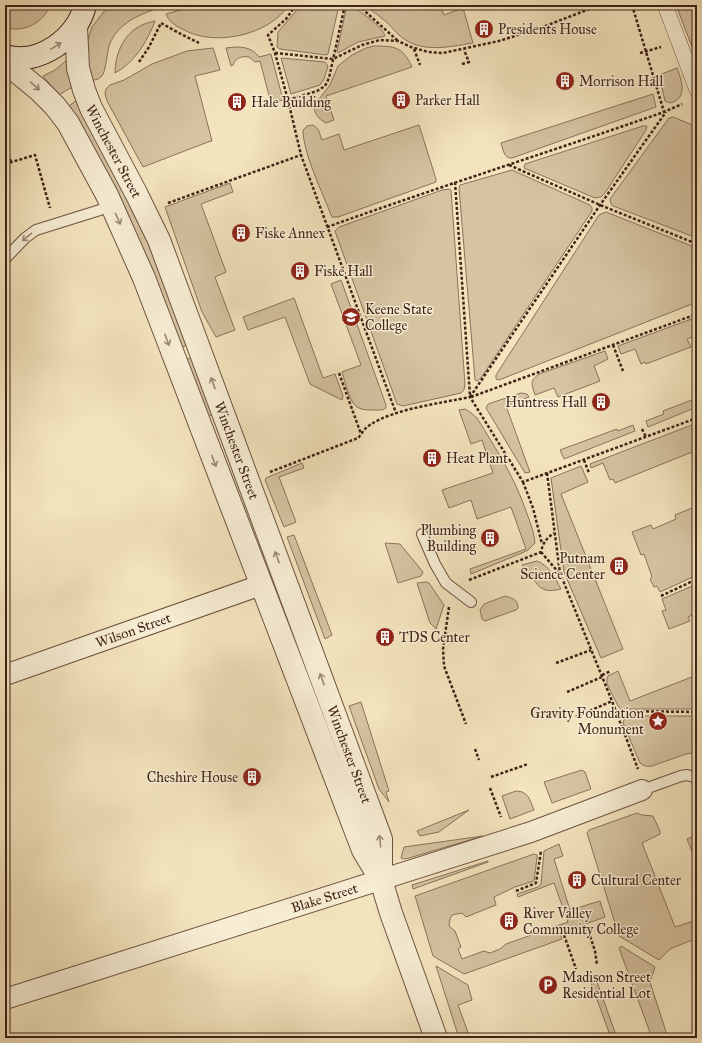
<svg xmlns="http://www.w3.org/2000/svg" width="702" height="1043" font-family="'IM FELL Great Primer',serif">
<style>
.green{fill:#d5c3a1;stroke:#8a725c}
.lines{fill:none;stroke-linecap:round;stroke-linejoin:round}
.service-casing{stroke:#6d5240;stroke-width:12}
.pedestrian-casing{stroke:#6d5240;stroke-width:16}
.minor-casing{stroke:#6d5240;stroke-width:22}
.tertiary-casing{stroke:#6d5240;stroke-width:24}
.secondary-casing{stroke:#402216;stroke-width:24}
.path{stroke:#402216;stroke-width:2.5;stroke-dasharray:3 2;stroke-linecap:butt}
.service{stroke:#f7edd4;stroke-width:10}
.pedestrian{stroke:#f7edd4;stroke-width:15}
.minor{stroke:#f7edd4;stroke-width:20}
.tertiary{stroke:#f7edd4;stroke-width:22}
.secondary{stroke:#f7edd4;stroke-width:22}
.oneway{stroke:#9c8875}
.labels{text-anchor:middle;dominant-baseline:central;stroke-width:3;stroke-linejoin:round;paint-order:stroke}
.poi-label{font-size:14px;fill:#402216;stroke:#f7edd4;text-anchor:start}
.street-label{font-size:14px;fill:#402216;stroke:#f7edd4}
</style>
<rect width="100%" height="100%" fill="#f3e4bd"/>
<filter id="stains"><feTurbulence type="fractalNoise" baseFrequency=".005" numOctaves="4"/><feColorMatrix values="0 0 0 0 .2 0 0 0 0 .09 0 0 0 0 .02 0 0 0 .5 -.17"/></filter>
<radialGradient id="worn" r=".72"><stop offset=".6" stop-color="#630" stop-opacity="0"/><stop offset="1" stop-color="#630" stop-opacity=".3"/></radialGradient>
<path class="green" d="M5,5H51C41,24 26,32 5,28Z
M109,5H151L153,10C136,16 119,24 111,41C106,50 107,72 101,77C98,80 93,80 89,81L87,42L92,27Z
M199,5H289C269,35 216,47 184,30C176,26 169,22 166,14Z
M301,5H339L328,54L326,55L280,49L277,47L278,32Z
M347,5H351C359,11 383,27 385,36L358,42L338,53L337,51Z
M364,5H440L444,15L463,8L473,43C448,47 420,54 399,35C394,31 390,24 384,20C378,15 371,10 364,5Z
M676,5H697V60L678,10Z
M155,21C147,42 135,62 115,73C115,54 124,33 142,25C146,23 151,22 155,21Z
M374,46C395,46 403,47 412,67L326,96L334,120L326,123C317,118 315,114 313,104L316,103L330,85L338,66L352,55L366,48Z
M236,47C246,47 253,49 259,57L271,54L283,100L271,103L260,61L255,62L249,57C242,56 236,57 233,65L231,66L226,48Z
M213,48L220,70L195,76L212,141L208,142L143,167L107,101L105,94L106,89L110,85L124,80L152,64L187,51Z
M281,58L325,62L328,66L324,79L320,85L291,94Z
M67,60L72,87L59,95L43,76L55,70Z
M677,68C682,81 688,99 670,103L665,101L659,75Z
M653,94L656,107L512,158C504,159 503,149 501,143Z
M77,100L142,220L190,344L182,347L144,250L97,157L69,106Z
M673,117L697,127V238L613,206L611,204L610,199L669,118Z
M313,125L318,129L322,140L339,134L344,150L419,125L436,179V182L338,217H332C323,194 303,153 303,130L307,126Z
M643,126H647L646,130L605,193L601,197L595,198L524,168L525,164Z
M512,170L590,205L592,208V211L481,378L477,381L475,380L459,188L460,185Z
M230,183L233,192L201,204L226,272L215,277L235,330L216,337L202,312L165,207Z
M449,189L451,190L465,384L464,390L461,393L403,406L397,404L335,231L339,227L442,190Z
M606,212L697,248V302L499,380L496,379V375L599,215Z
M341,280L386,405V408C382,411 377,410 371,410C367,410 363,410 359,408C349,404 345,381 342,372L361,365L331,284Z
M294,298L323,378L335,374L343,396L342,400L310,384L285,317L248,330L243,317Z
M697,317V335L687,339L691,347L646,364L645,362L641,364L635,349L621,354L618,346Z
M605,351L608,359L594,366L600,381L558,397L554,388L535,395C532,385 529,381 539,374Z
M195,356L217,413L206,417L185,360Z
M521,393L527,394L529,397L506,406L530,472L525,473L486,408L488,404Z
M697,398V407L648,427L646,421L664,414L663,411Z
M465,409L470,412L477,418C496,449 514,476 526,511C530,522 534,532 535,543L528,550L522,553L471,574L470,569L526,549L511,507L477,519L471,500L449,508L442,490L493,473L482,440L471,444L459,410Z
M697,423V450L615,483L613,479L610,480L603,463L591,468L590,464Z
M633,425L635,431L564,459L560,450L617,429L618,431Z
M302,463L304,468L279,477L296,522L284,527L265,480L266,478Z
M581,466L588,482L561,494L623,649L601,658L564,572L551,478Z
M697,506V575L660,592L657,586L654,587L650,579L652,577L644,554L641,555L632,532L651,525L653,529L676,519L675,515Z
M294,535L332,635L325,639L287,537Z
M385,543L400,544L423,572L421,576L398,583Z
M537,561C550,566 555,578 561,589C535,596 537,578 522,565Z
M426,582L429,583L444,605L436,629L430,623L417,583Z
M697,584V613L688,617L690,621L669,629L662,611L666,610L662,599Z
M505,596C513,598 518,600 518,608L516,610L485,621L482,619L480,610L484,604Z
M618,671L630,701L697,675V709H621L618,706L607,684V678L608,676Z
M361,702L389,791L386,792L389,802L379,789L349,706Z
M628,716H697V752L686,754L652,766C646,767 644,766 640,763L623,723L625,717Z
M582,770L585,772L591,789L552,803L544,782Z
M516,791C528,791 530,800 534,810L510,819L502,796Z
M469,810L439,832L420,836L417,831Z
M637,813L642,815L653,816L660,831V834L642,843L675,927L694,921L697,928V938L670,949L659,960L619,936L587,833L589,830Z
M697,835V864L687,839Z
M483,836L409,858L404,859L401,858L404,847Z
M559,844L563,856L554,859L570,910L600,901L605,917L560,933L562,939L464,974L433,956L415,896L534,854L537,855V858L534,881L515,887L494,897L496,905L466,917L462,913L452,915L450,919L449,926L455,931L461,947L458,949L462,959L484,951L490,953L500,949L506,944L568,922L554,883L518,897L517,894L538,887L541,884L544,851Z
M488,861V862L413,889L412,885Z
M621,946L655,967L650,982L668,1038H652L619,948Z
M436,966L468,985L472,1000L458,1005L470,1038H459Z
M592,977H594L596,979L617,1038H611L590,980V978Z"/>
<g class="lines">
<defs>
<path id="service" d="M5,259L25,238L36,230L100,210
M422,534L435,564L446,583L471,602
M642,790L681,776L687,775L697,778"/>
<path id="pedestrian" d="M665,5L697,90"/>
<g id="minor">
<path id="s1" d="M5,675L261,585"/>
<path id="s2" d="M5,999L531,832L642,790"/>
</g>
<g id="tertiary">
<path id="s3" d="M76,27L78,68L84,90L91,108L136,193L159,240L381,839V880"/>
<path d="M5,62L39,90L55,106L68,123L107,195L144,278L363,850L381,880L391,913L436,1038"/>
</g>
<path id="secondary" d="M5,56C39,66 78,38 85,5"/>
</defs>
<use href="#service" class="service-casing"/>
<use href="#pedestrian" class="pedestrian-casing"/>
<use href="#minor" class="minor-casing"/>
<use href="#tertiary" class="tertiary-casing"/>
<use href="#secondary" class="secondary-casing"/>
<path class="path" d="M296,5L286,19L268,35L275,53L288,100L301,155L396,413
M358,5L398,41
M632,5L664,112
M414,49L420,65
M275,53L333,59L362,45L380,40L398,41L411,47L428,52L443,53L499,41L540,28L600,5
M640,53L661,47
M139,62L149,47L161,23L179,33L199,43
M462,64L469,62L464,50
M288,100L317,91L325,86L329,78L345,5
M5,145L11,162
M5,164L35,155L50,208
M509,165L600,205L697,244
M455,182L470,396
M168,203L301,155
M327,227C439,187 552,151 664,112L682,104
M613,345L623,371
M339,373L361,434
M470,397L600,205L666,112
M471,397L697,314
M642,429L646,437
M584,460L589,473
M270,472L358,438C362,434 364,428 370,425C393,409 442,403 470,397L523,482L697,418
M547,473L560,573L612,701L638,769
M523,482L533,508L542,544
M541,552L559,573
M469,580L541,552C543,542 547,538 554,533
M661,596L697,579
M449,607L443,649L444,666L466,724
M556,663L591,650
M602,675L611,671
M567,692L602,677
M616,711L697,712
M576,717L612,701
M475,749L479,760
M491,777L528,764
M490,788L501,817
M516,891L536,883L541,851
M587,927L595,951L597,965
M564,935L576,969"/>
<use href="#service" class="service"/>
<use href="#pedestrian" class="pedestrian"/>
<use href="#minor" class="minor"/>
<use href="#tertiary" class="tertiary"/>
<use href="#secondary" class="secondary"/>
</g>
<defs><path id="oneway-shaft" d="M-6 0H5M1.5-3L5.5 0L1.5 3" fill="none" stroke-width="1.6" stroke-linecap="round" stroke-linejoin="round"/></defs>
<g class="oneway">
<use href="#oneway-shaft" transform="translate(56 46) rotate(-32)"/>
<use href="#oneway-shaft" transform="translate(35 86) rotate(42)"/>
<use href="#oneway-shaft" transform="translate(118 219) rotate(66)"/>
<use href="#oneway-shaft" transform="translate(27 237) rotate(141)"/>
<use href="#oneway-shaft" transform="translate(167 340) rotate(70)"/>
<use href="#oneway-shaft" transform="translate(213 383) rotate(-110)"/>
<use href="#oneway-shaft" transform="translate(214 461) rotate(69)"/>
<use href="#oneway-shaft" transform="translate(277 557) rotate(-110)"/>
<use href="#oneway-shaft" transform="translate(322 679) rotate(-110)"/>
<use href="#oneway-shaft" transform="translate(380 841) rotate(-97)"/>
</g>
<defs>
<symbol id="building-disc" viewBox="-11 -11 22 22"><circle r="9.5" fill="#8f2418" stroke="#f7edd4"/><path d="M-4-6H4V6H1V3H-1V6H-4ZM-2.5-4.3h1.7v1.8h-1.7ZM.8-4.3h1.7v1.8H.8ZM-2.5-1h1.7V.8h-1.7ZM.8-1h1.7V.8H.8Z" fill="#fff"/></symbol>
<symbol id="university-disc" viewBox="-11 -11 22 22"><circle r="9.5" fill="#8f2418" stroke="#f7edd4"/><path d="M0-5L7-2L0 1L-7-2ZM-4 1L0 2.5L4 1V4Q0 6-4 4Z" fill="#fff"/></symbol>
<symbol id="sight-disc" viewBox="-11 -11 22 22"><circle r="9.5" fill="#8f2418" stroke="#f7edd4"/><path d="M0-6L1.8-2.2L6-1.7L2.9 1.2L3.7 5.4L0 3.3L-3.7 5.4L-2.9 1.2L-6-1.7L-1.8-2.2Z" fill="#fff"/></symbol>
<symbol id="parking-disc" viewBox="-11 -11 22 22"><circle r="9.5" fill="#8f2418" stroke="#f7edd4"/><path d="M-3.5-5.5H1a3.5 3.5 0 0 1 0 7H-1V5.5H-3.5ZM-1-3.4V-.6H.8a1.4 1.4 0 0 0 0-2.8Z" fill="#fff"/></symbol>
</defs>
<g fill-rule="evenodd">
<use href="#building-disc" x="473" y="18" width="22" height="22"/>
<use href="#building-disc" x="554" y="70" width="22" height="22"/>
<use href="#building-disc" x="390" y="89" width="22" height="22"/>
<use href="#building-disc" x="226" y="91" width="22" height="22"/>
<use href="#building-disc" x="230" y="222" width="22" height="22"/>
<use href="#building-disc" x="289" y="260" width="22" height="22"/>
<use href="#university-disc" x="340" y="306" width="22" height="22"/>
<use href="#building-disc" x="590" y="391" width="22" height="22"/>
<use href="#building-disc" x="421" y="447" width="22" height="22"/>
<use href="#building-disc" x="479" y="527" width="22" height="22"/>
<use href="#building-disc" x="608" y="555" width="22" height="22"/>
<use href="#building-disc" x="374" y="626" width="22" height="22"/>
<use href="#sight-disc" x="647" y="710" width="22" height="22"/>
<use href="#building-disc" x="241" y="766" width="22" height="22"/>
<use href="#building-disc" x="566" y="869" width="22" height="22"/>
<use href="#building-disc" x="498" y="910" width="22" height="22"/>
<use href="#parking-disc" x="537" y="974" width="22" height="22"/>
</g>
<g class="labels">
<g class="poi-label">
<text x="498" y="29">Presidents House</text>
<text x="579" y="81">Morrison Hall</text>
<text x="415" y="100">Parker Hall</text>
<text x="251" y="102">Hale Building</text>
<text x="255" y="233">Fiske Annex</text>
<text x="314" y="271">Fiske Hall</text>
<text x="365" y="309">Keene State<tspan x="365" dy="16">College</tspan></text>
<text x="587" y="402" text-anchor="end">Huntress Hall</text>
<text x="446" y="458">Heat Plant</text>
<text x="476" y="530" text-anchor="end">Plumbing<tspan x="476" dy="16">Building</tspan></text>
<text x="605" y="558" text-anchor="end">Putnam<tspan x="605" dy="16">Science Center</tspan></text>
<text x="399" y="637">TDS Center</text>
<text x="644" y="713" text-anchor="end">Gravity Foundation<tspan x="644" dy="16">Monument</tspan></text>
<text x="238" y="777" text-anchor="end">Cheshire House</text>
<text x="591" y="880">Cultural Center</text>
<text x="523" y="913">River Valley<tspan x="523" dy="16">Community College</tspan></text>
<text x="562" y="977">Madison Street<tspan x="562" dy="16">Residential Lot</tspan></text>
</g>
<g class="street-label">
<text stroke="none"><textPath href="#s3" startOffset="132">Winchester Street</textPath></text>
<text stroke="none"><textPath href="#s3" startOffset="456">Winchester Street</textPath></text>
<text stroke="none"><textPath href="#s1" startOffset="136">Wilson Street</textPath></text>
<text stroke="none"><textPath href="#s3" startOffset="780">Winchester Street</textPath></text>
<text stroke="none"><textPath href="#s2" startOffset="335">Blake Street</textPath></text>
</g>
</g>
<rect width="702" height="1043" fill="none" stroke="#f3e4bd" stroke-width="20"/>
<rect x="6" y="6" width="690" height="1031" fill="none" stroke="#402216" stroke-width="2"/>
<rect x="10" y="10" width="682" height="1023" fill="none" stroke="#402216"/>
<rect width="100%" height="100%" filter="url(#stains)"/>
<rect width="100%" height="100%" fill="url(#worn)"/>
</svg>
